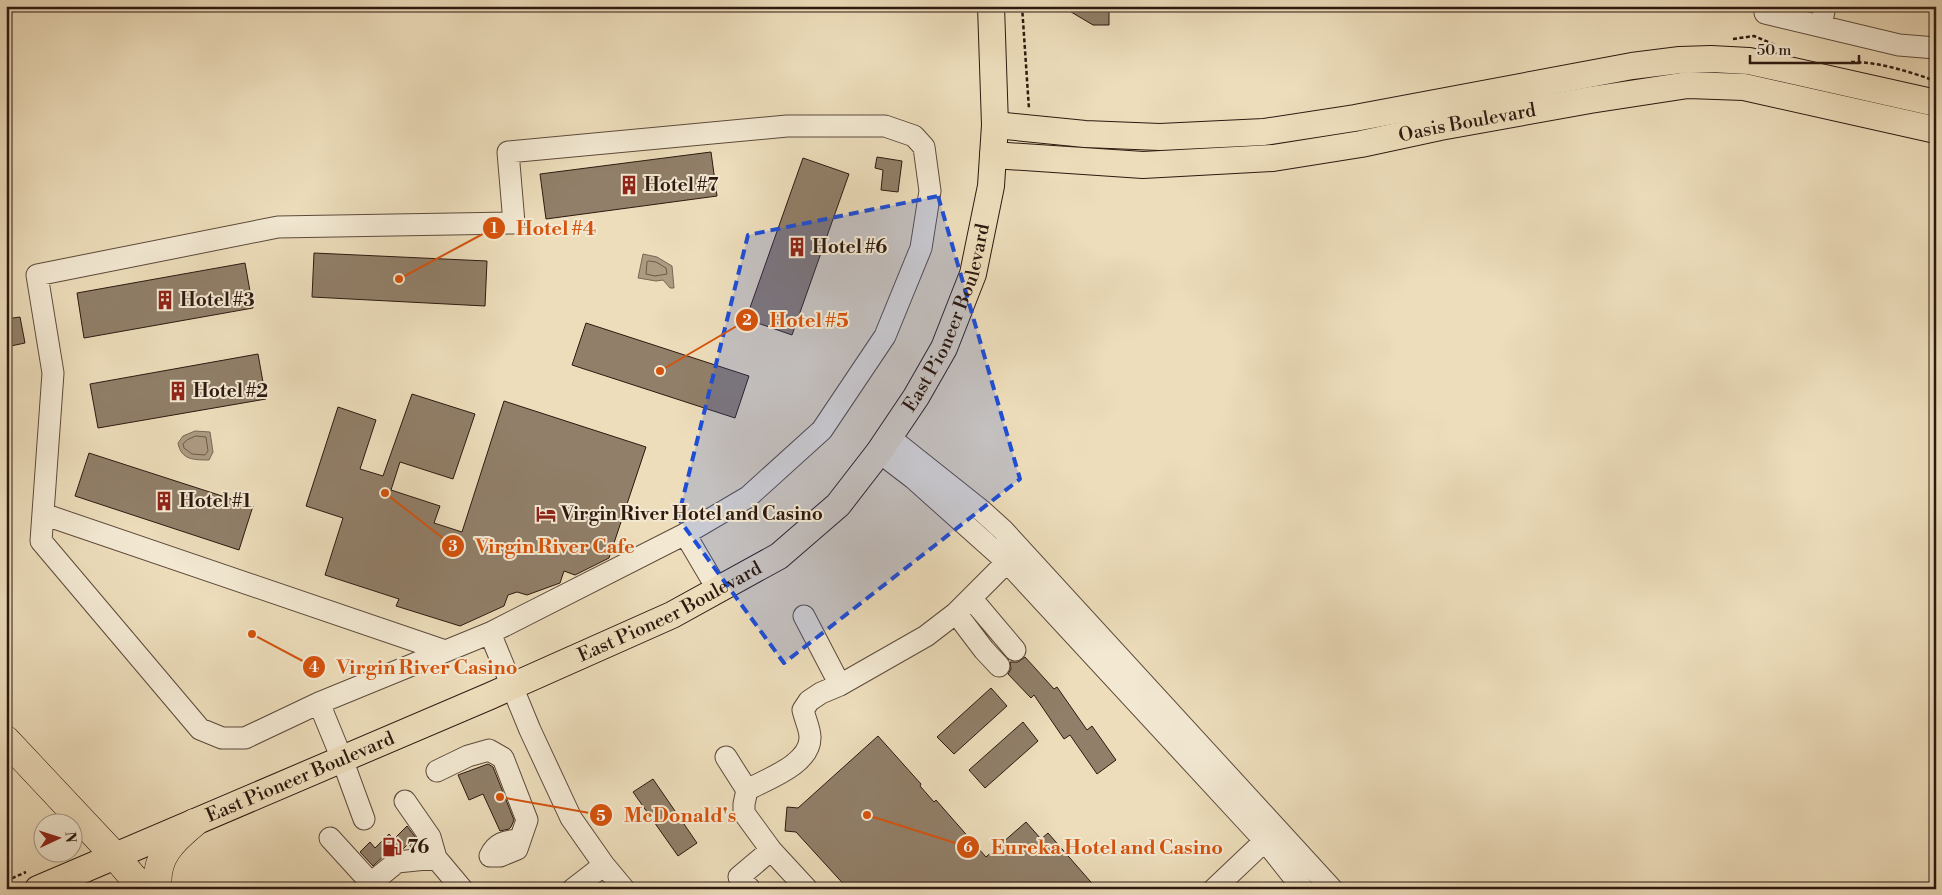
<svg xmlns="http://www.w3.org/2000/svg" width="1942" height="895" font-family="'Libre Bodoni',serif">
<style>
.water{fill:#ac9a81;stroke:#796654}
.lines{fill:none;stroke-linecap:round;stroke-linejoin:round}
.shore{stroke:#6c5a48;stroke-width:1}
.building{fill:#917f69;stroke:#2d1910}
.minor-casing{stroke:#5d4a3b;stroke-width:23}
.major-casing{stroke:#2d1910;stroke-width:28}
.highway-casing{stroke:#2d1910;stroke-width:29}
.path{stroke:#2d1910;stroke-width:2.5;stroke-dasharray:4 2.5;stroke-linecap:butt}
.minor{stroke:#f3e9d3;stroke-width:21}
.major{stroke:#edddbb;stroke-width:26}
.highway{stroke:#edddbb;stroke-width:28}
.marked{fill:#1d4ed8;fill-opacity:0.2;stroke:#1d4ed8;stroke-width:4;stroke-dasharray:10 6;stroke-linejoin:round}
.labels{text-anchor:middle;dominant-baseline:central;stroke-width:4;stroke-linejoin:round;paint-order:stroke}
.street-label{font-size:19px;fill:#2d1910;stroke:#f3e9d3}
.poi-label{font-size:19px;font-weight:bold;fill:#2d1910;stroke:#f3e9d3;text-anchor:start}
.leader{fill:none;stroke:#d5530c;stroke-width:2}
.callout-dot{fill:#d5530c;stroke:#f3e9d3;stroke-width:2}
.mark-label{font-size:15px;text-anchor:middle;font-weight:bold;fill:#fff}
.callout-label{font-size:20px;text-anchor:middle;font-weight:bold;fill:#d5530c;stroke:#f3e9d3;stroke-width:4;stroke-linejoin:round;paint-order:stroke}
</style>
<rect width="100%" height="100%" fill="#edddbb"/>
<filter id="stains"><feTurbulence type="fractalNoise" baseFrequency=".004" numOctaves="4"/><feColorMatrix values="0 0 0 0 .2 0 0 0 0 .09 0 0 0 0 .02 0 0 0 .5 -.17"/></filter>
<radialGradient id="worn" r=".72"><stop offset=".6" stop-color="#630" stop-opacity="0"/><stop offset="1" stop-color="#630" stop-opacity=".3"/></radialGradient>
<path class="water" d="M643,254L657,257L672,266L674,288H670L663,280L656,281L638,278Z
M195,431L210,432L213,452L209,460C194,460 181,460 178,443L183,436Z"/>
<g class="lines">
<path class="shore" d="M649,261L656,262L666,268L667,274L655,276L646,274L647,262Z
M196,436L206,437L208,451L205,455L192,454L184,448L183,444L187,440Z"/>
</g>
<path class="building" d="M1061,6H1109V25H1093Z
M711,152L717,196L546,219L540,174Z
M877,157L902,161L898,192L881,190L883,170L875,168Z
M803,158L849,174L792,335L746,319Z
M314,253L487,261L485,306L312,297Z
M245,263L253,308L84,338L77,293Z
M20,317L25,343L6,347V319Z
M586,323L749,376L735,418L572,365Z
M258,354L266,399L98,428L90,384Z
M412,394L475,414L453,479L400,462L391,490L440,506L434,523L462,532L504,401L646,447L609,558L575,575L564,571L560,583L527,595L517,592L508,595L504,606L460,626L396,606L399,599L325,575L343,518L306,506L338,407L376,420L360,469L383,476Z
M89,453L253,506L239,550L75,496Z
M1025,657L1054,689L1057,687L1087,730L1092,726L1116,760L1097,774L1070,735L1064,739L1034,695L1031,698L1008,674L1011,669L1010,662H1018Z
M991,688L1007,706L954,754L937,737Z
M1023,722L1038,741L985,788L969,770Z
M878,736L921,784L920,786L934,802L936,800L986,857L1026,822L1041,839L1048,833L1097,889H848L796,832L785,831L787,807L798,808Z
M488,764L493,767L514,820L511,827L509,829L500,831L483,794L469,800L458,775Z
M653,779L697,843L678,856L633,792Z
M407,826L419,842L414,848H412L408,844L403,849L388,852L373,866L360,852L370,842L375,848L389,834L394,839Z"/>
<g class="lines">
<defs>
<path id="minor" d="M1765,13L1899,45L1936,48
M1821,26L1825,6
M889,437L982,511L1003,530L1332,889
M879,452L913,478L1007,562L1265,841L1303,889
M43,514L445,651
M971,598L1015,650
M956,613L984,650L999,666
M804,616L840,685
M319,703L245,738H222L200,729L41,541L53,373L37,275L278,227L514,223L508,152L787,126H885L914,136L924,147L930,191L921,248L885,336L822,430L748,497L685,534
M726,757L747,790L744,804V813L771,850L807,889
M437,771L468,756L489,750L503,758L527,820L517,849L500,856H490C496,843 505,841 519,840
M747,790C767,779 811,764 810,737C810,729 805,719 803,710L809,701L821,693L840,685L926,636L956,613L1017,552
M405,801L430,837L436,858
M364,819L342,759L319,703L490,633
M330,838L371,883L368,889
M371,883L397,862L436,858L462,889
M573,889L604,865
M624,889L604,865L571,818L530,730L490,633L685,534L718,590
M750,889L739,877L771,850
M1214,889L1274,832"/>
<g id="major">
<path d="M995,125L1085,134L1160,137L1264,132L1355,118L1632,66L1680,60L1711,59L1749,61L1936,103"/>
<path id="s1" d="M993,155L1143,165L1273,158L1361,144L1440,127L1590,100L1688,85L1744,87L1936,130"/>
<path id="s2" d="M38,889L490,696L672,615L779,556L838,505L879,452L916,397L944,348L973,274L991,186L995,125L991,6"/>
</g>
<path id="highway" d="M6,740L115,856L143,889
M158,889C154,858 172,841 194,823"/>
</defs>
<use href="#minor" class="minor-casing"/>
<use href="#major" class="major-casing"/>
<use href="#highway" class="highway-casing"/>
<path class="path" d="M1022,6L1029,109
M1733,39L1754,36L1775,45
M1851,62C1879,62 1907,71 1933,80
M72,848L75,842
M6,881L26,872"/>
<use href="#minor" class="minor"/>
<use href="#major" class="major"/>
<use href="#highway" class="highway"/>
</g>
<path class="marked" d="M938,196L1020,479L784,663L678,518L748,235Z"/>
<defs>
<symbol id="building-bare" viewBox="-9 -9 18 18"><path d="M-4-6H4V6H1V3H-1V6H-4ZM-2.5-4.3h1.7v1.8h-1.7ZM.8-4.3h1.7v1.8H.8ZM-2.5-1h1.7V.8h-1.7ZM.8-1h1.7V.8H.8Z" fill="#8f2418" stroke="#f3e9d3" stroke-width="2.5" paint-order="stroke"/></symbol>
<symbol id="hotel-bare" viewBox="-9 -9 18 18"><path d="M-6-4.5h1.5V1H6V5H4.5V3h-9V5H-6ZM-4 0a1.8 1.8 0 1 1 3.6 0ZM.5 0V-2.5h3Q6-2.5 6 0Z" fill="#8f2418" stroke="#f3e9d3" stroke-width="2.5" paint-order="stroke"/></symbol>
<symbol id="fuel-bare" viewBox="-9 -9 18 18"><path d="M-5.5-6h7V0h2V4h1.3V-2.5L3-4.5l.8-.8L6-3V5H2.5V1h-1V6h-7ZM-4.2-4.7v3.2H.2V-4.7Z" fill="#8f2418" stroke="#f3e9d3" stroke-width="2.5" paint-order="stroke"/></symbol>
</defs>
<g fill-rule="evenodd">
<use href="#building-bare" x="615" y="171" width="28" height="28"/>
<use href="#building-bare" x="783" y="233" width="28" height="28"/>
<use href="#building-bare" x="151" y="286" width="28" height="28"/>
<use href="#building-bare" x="164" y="377" width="28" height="28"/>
<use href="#building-bare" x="150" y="487" width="28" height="28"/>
<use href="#hotel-bare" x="532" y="500" width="28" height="28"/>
<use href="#fuel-bare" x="378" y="833" width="28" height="28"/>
</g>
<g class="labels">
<g class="street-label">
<text stroke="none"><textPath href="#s1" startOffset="478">Oasis Boulevard</textPath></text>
<text stroke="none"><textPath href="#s2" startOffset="1110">East Pioneer Boulevard</textPath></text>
<text stroke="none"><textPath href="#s2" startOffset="690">East Pioneer Boulevard</textPath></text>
<text stroke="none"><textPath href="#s2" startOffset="285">East Pioneer Boulevard</textPath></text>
</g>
<g class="poi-label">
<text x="644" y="185">Hotel #7</text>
<text x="812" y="247">Hotel #6</text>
<text x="180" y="300">Hotel #3</text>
<text x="193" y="391">Hotel #2</text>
<text x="179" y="501">Hotel #1</text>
<text x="561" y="514">Virgin River Hotel and Casino</text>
<text x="407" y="847">76</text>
</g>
</g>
<path class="leader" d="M399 279L494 228M660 371L747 320M385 493L453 546M252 634L314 667M500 797L601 815M867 815L968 847"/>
<g class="callout-dot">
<circle cx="399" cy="279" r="5"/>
<circle cx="660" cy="371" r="5"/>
<circle cx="385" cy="493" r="5"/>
<circle cx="252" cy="634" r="5"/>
<circle cx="500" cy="797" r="5"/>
<circle cx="867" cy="815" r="5"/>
<circle cx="494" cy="228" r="12"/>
<circle cx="747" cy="320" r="12"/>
<circle cx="453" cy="546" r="12"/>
<circle cx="314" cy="667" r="12"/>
<circle cx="601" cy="815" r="12"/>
<circle cx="968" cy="847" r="12"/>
</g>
<g class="mark-label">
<text x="494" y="233">1</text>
<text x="747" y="325">2</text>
<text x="453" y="551">3</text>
<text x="314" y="672">4</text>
<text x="601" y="821">5</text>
<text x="968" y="852">6</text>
</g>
<g class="callout-label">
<text x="556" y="235">Hotel #4</text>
<text x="809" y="327">Hotel #5</text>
<text x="555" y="553">Virgin River Cafe</text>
<text x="427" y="674">Virgin River Casino</text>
<text x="680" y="822">McDonald's</text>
<text x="1107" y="854">Eureka Hotel and Casino</text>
</g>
<rect width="1942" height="895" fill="none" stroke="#edddbb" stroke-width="25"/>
<rect x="8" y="8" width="1927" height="880" fill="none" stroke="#2d1910" stroke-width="2.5"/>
<rect x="12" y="12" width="1917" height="870" fill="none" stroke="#2d1910"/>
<g transform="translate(58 838) rotate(86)"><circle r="24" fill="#f3e9d3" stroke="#a49685"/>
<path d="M0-4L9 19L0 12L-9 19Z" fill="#8f2418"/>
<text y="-8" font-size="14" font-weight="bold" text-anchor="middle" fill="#2d1910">N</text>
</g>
<path d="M1750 55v8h109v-8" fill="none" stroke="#2d1910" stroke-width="2.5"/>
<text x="1757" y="55" font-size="15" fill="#2d1910" stroke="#f3e9d3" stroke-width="4" paint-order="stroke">50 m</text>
<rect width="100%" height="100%" filter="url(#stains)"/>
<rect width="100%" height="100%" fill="url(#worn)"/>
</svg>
